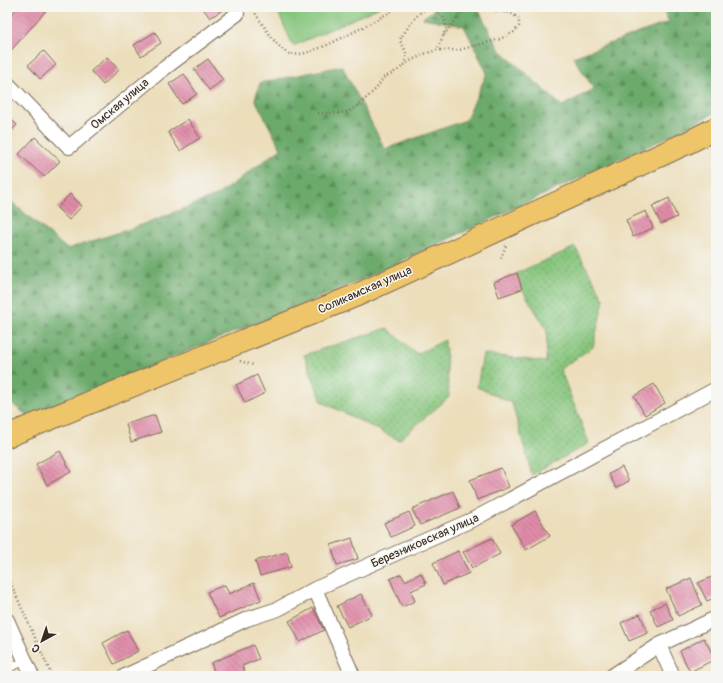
<svg xmlns="http://www.w3.org/2000/svg" width="723" height="683" font-family="Pangolin,sans-serif">
<style>
.grass{fill:url(#grass-dots);stroke:#60784d}
.forest{fill:url(#forest-firs);stroke:#546a45}
.garden{fill:#85c57c;stroke:#60784d}
.building{fill:url(#building-back-hatch)}
.lines{fill:none;stroke-linecap:round;stroke-linejoin:round}
.service-casing{stroke:#796955;stroke-width:9}
.minor-casing{stroke:#796955;stroke-width:16}
.primary-casing{stroke:#796955;stroke-width:24}
.path{stroke:#796955;stroke-width:2.5;stroke-dasharray:1 3;stroke-linecap:butt}
.service{stroke:#fff;stroke-width:7}
.minor{stroke:#fff;stroke-width:14}
.primary{stroke:#eec569;stroke-width:22}
.labels{text-anchor:middle;dominant-baseline:central;stroke-width:3;stroke-linejoin:round;paint-order:stroke}
.street-label{font-size:12px;fill:#3b2a1e;stroke:#f6f6f2}
</style>
<defs>
<pattern id="grass-dots" width="8" height="8" patternUnits="userSpaceOnUse"><rect width="8" height="8" fill="#85c57c"/><path d="M2 2h.1M6 6h.1" fill="none" stroke="#6ea065" stroke-width="1.8" stroke-linecap="round"/></pattern>
<pattern id="forest-firs" width="22" height="20" patternUnits="userSpaceOnUse"><rect width="22" height="20" fill="#6caa6c"/><path d="M5 1l3.5 6h-7zM16 11l3.5 6h-7z" fill="#5a8b58"/></pattern>
<pattern id="building-back-hatch" width="6" height="6" patternUnits="userSpaceOnUse"><rect width="6" height="6" fill="#e08ca9"/><path d="M-1 5l2 2M0 0l6 6M5-1l2 2" fill="none" stroke="#b77389"/></pattern>
</defs>
<rect width="100%" height="100%" fill="#f6f6f2"/>
<filter id="ink" filterUnits="userSpaceOnUse"><feTurbulence type="fractalNoise" baseFrequency=".025" numOctaves="2"/><feDisplacementMap in="SourceGraphic" scale="8" xChannelSelector="R" yChannelSelector="G"/><feConvolveMatrix kernelMatrix="1 2 1 2 8 2 1 2 1" color-interpolation-filters="sRGB"/></filter>
<filter id="wash" filterUnits="userSpaceOnUse"><feTurbulence type="fractalNoise" baseFrequency=".012" numOctaves="4" result="noise"/><feDisplacementMap in="SourceGraphic" scale="16" xChannelSelector="R" yChannelSelector="G"/><feGaussianBlur stdDeviation="0.9" result="paint"/><feColorMatrix in="noise" values="0 0 0 0 0 0 0 0 0 0 0 0 0 0 0 0 0 1.4 0 .05"/><feComposite in="paint" operator="in"/></filter>
<g filter="url(#wash)">
<rect width="100%" height="100%" fill="#ecdebb"/>
<path class="grass" d="M575,247L604,299L593,347L560,369L589,443L532,475L512,403L477,387L483,354L546,362L547,330L522,289L517,273Z
M387,328L417,354L445,340L449,397L399,440L322,402L304,355Z"/>
<path class="forest" d="M437,7H477L499,49L562,106L594,89L573,57L669,22L662,7H716V112L659,141L352,284L28,416L7,400V198L67,249L133,228L216,196L281,149L255,99L260,83L342,66L385,149L466,120L487,73L464,26L423,18Z"/>
<path class="garden" d="M276,7H380L293,46Z"/>
<g id="blocks">
<path class="building" d="M18,7H49L7,55V20Z
M202,7H227L210,18Z
M155,32L161,43L141,56L134,45Z
M44,51L56,65L40,79L28,65Z
M107,57L119,70L103,85L91,71Z
M208,59L223,80L209,90L194,69Z
M184,74L197,94L182,104L169,84Z
M7,116L17,125L7,136Z
M188,119L200,138L180,151L168,132Z
M35,137L60,161L44,177L19,154Z
M70,194L82,206L69,220L57,208Z
M669,198L677,217L661,224L652,206Z
M646,211L653,228L633,237L626,220Z
M517,273L522,289L499,297L494,282Z
M257,375L265,393L245,403L236,385Z
M654,384L665,403L645,415L634,396Z
M155,415L161,432L131,442L126,424Z
M60,451L71,472L47,485L36,464Z
M622,467L629,481L616,488L609,474Z
M501,468L509,487L477,500L470,480Z
M453,491L460,508L420,525L412,509Z
M535,511L550,536L526,550L511,525Z
M409,512L415,526L391,537L384,523Z
M352,538L358,559L337,565L331,545Z
M492,538L500,554L472,568L463,552Z
M458,551L469,573L443,585L433,563Z
M287,552L291,567L260,576L255,561Z
M421,573L426,584L411,591L415,601L402,607L390,579L401,574L405,581Z
M716,575V597L707,601L698,583Z
M691,578L702,605L678,616L666,589Z
M254,583L261,600L219,618L207,592L225,585L229,594Z
M361,594L372,615L348,627L337,606Z
M665,603L673,620L658,627L650,610Z
M313,608L324,630L300,642L289,621Z
M640,614L648,633L629,641L621,623Z
M127,630L138,651L114,664L103,643Z
M704,638L715,659L690,672L680,651Z
M253,645L259,659L242,666L247,676H227L226,674L221,676H216L211,663Z"/>
</g>
</g>
<g filter="url(#ink)">
<use href="#blocks" fill-opacity="0" stroke="#796955" stroke-width="1"/>
<g class="lines">
<defs>
<path id="service" d="M7,669L25,661"/>
<path id="minor" d="M7,83L69,147L158,73L237,14L236,7
M315,589L353,676
M7,620L32,676
M659,645L673,676
M125,676L247,619L278,609L315,589L474,519L716,389
M612,676L659,645L716,618"/>
<path id="primary" d="M7,436L357,295L689,142L716,128"/>
</defs>
<use href="#service" class="service-casing"/>
<use href="#minor" class="minor-casing"/>
<use href="#primary" class="primary-casing"/>
<path class="path" d="M251,7C259,18 277,50 290,54C309,60 379,18 399,7
M486,7L495,11
M444,35L462,12L473,7
M404,65C408,55 406,50 400,41L401,37C407,30 416,14 424,10C427,8 431,9 434,9L445,19L446,29L437,50
M318,113H337L348,112L359,105L377,88L383,78L398,70L408,62L424,54L437,50H459L500,39L514,32L519,26V19L511,13L496,11L493,7
M501,258L506,245
M240,361L253,365
M7,575L52,676"/>
<use href="#service" class="service"/>
<use href="#minor" class="minor"/>
<use href="#primary" class="primary"/>
</g>
</g>
<g class="labels">
<g class="street-label">
<text transform="translate(120 104) rotate(-40)">Омская улица</text>
<text transform="translate(365 290) rotate(-24)">Соликамская улица</text>
<text transform="translate(425 541) rotate(-24)">Березниковская улица</text>
</g>
</g>
<rect width="723" height="683" fill="none" stroke="#f6f6f2" stroke-width="24"/>
<g transform="translate(42 641) rotate(220)" stroke="#f6f6f2" stroke-width="3" paint-order="stroke">
<path d="M0-3L7 15L0 10L-7 15Z" fill="#3b2a1e"/>
<text y="-6" font-size="11" font-weight="bold" text-anchor="middle" fill="#3b2a1e">С</text>
</g>
</svg>
